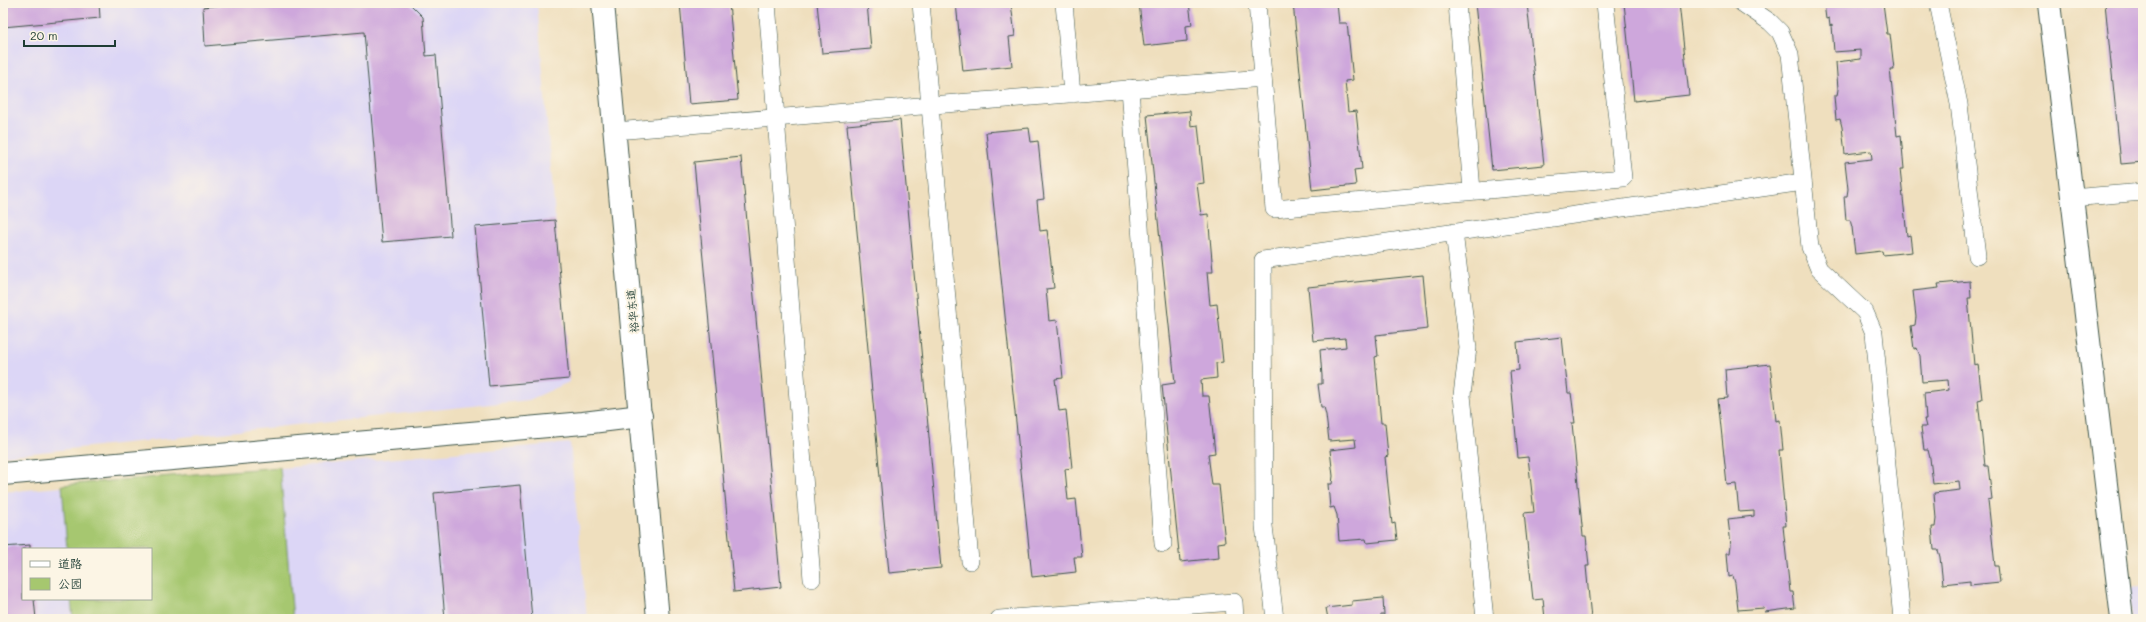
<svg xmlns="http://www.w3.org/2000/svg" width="2146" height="622" font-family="Mali,'LXGW WenKai TC',sans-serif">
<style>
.built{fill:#dcd6f6;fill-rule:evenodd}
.green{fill:#a6c76f;stroke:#628252}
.building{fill:#cea7dc}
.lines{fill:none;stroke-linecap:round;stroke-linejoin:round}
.lane-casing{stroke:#3e5549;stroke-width:18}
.street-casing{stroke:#3e5549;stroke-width:24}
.secondary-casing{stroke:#3e5549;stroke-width:24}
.lane{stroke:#fff;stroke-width:17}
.street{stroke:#fff;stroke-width:22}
.secondary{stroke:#fff;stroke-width:22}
.labels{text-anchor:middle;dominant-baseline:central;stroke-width:4;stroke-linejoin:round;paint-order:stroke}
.street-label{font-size:11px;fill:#1f3d34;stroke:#fcf5e5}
</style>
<rect width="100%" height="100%" fill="#fcf5e5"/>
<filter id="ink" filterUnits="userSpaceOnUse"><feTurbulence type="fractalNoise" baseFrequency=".025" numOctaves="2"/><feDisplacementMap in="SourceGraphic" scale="8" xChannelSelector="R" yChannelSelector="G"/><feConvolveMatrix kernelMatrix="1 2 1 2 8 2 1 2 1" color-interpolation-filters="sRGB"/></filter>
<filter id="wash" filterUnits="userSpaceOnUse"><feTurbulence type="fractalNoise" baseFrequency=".012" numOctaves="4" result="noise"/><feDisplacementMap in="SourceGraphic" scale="16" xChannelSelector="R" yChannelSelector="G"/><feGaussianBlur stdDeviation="0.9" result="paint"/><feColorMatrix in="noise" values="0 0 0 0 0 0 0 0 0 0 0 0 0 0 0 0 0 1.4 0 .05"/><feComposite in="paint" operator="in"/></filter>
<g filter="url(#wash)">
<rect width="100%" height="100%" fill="#efdfbe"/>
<path class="built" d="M3,3H537L569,382L529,400L3,456Z
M570,443L587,619H3V492ZM23,549H151V599H23Z
M2143,587V619H2131L2128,588Z"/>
<path class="green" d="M280,467L293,619H73L71,599H151V549H67L62,485Z"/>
<g id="blocks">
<path class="building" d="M3,3H99L100,18L3,27Z
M244,3H409L423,17L426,56L436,55L451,236L382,242L364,32L205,46L203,7Z
M680,3H729L738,100L689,104Z
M817,3H867L871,49L822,53Z
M956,3H1011L1015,36L1009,37L1012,66L963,71Z
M1139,3H1189L1192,25L1186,26L1187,41L1144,46Z
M1293,3H1337L1339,23H1347L1353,80L1345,81L1348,112L1356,111L1362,169L1354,170L1356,185L1312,190Z
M1475,3H1527L1544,165L1492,170Z
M1624,3H1679L1689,95L1634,101Z
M1824,3H1883L1887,34H1890L1894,69H1890L1897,136L1901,135L1904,169H1900L1907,236L1910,235L1912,252L1883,255L1882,251L1855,254L1852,227L1850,220H1846L1844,196H1847L1848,189L1845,162L1872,159L1871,151L1845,154L1842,127L1840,119L1836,120L1834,96H1837L1838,89L1836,62L1861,59V50L1834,52L1832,25L1830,26L1829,18L1826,19Z
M2105,3H2143V162L2121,164Z
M1190,111L1191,126L1198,125L1204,183L1197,184L1201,215L1208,214L1213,272H1207L1210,305L1217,304L1223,362L1216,363L1217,378L1201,380L1202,396H1209L1215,453L1208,454L1212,485H1219L1225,542L1218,543L1219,558L1180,562L1162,385L1175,383L1147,115Z
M900,120L941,568L889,573L847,125Z
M1029,128L1031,142L1038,141L1044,199L1037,200L1040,231L1047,230L1054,288L1046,289L1049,321L1057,320L1063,378L1055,379L1059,411L1066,410L1072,468L1065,469L1068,500L1076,499L1082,557H1074L1076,572L1032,577L986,132Z
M741,157L781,587L734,592L694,162Z
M555,220L569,379L489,386L475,227Z
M1423,275L1428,329L1376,335L1378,356L1375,357L1381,423H1385L1388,456L1385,457L1392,524L1395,523L1397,540L1367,543L1366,539L1339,541L1337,515L1334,507L1330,508L1328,484H1332L1333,476L1330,450L1356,447L1355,439L1329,441L1326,415L1324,407H1321L1318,384H1322V376L1320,350L1346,347L1345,338L1313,341L1308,287Z
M1970,281L1971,298H1968L1974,365L1978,364L1982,399L1978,400L1985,466H1988L1992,499L1988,500L1995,566H1998L2000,582L1970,585V581L1943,584L1940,557L1938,550H1934L1932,527H1935L1936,519L1934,493L1960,490L1959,481L1933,484L1930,458L1928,450H1924L1921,427H1926L1924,419H1926L1924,393L1949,390L1948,380L1922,382L1920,356L1917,348L1914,349L1911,326L1915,325L1916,317L1913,291L1939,288L1938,284Z
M1562,337L1568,393H1571L1575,423H1572L1583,536H1586L1589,566H1586L1591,619H1545L1543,599L1533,600L1524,513L1534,512L1528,457L1518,458L1510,371L1519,370L1517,342Z
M1770,364L1776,421L1780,420L1783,450H1779L1786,526H1783L1790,592H1793L1795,608L1765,612L1764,608L1738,610L1735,583L1733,576L1729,577L1727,553H1730L1731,545L1728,519L1754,516V511L1739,512L1736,484L1727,485L1718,399L1727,398L1725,369Z
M520,485L532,619H445L434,493Z
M30,545V549H23V599H34L36,619H3V547Z
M1383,598L1384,615H1381V619H1328L1326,608L1352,605V601Z"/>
</g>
</g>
<g filter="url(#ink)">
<use href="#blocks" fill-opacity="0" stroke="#3e5549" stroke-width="1"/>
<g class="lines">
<defs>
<path id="lane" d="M767,3L812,579
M921,3L970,561
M1064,3L1072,94
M1257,3L1274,209L1623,178L1605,3
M1457,3L1472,191
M1742,3L1770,22L1780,32L1790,54L1810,247L1819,269L1865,312L1874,333L1902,619
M1938,3L1959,104L1977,256
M1130,88L1163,544
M615,131L1263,78
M2071,198L2143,192
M1454,232L1468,348L1462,395L1485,619
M999,619L1234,602L1235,619
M1275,619L1264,526L1263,260L1803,182"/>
<path id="street" d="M2049,3L2122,619
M3,474L583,423L641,416"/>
<path id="secondary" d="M603,3L658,619"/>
</defs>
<use href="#lane" class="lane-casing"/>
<use href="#street" class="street-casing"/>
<use href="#secondary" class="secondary-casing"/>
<use href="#lane" class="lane"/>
<use href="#street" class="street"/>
<use href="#secondary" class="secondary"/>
</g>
</g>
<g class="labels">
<g class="street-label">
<text transform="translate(632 311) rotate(-95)">裕华东道</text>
</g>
</g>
<rect width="2146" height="622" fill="none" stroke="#fcf5e5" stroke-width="16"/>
<rect x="22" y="548" width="130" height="52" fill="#fcf5e5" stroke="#a4ab9e"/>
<rect x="30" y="561" width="20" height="6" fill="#ffffff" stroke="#a4ab9e"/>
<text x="58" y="568" font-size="12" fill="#1f3d34">道路</text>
<rect x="30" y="578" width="20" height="12" fill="#a6c76f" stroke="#a4ab9e"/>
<text x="58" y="588" font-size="12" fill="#1f3d34">公园</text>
<path d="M24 40v6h91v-6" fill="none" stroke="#1f3d34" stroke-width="2"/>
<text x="30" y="40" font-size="12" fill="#1f3d34" stroke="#fcf5e5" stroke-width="3" paint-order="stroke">20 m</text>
</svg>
